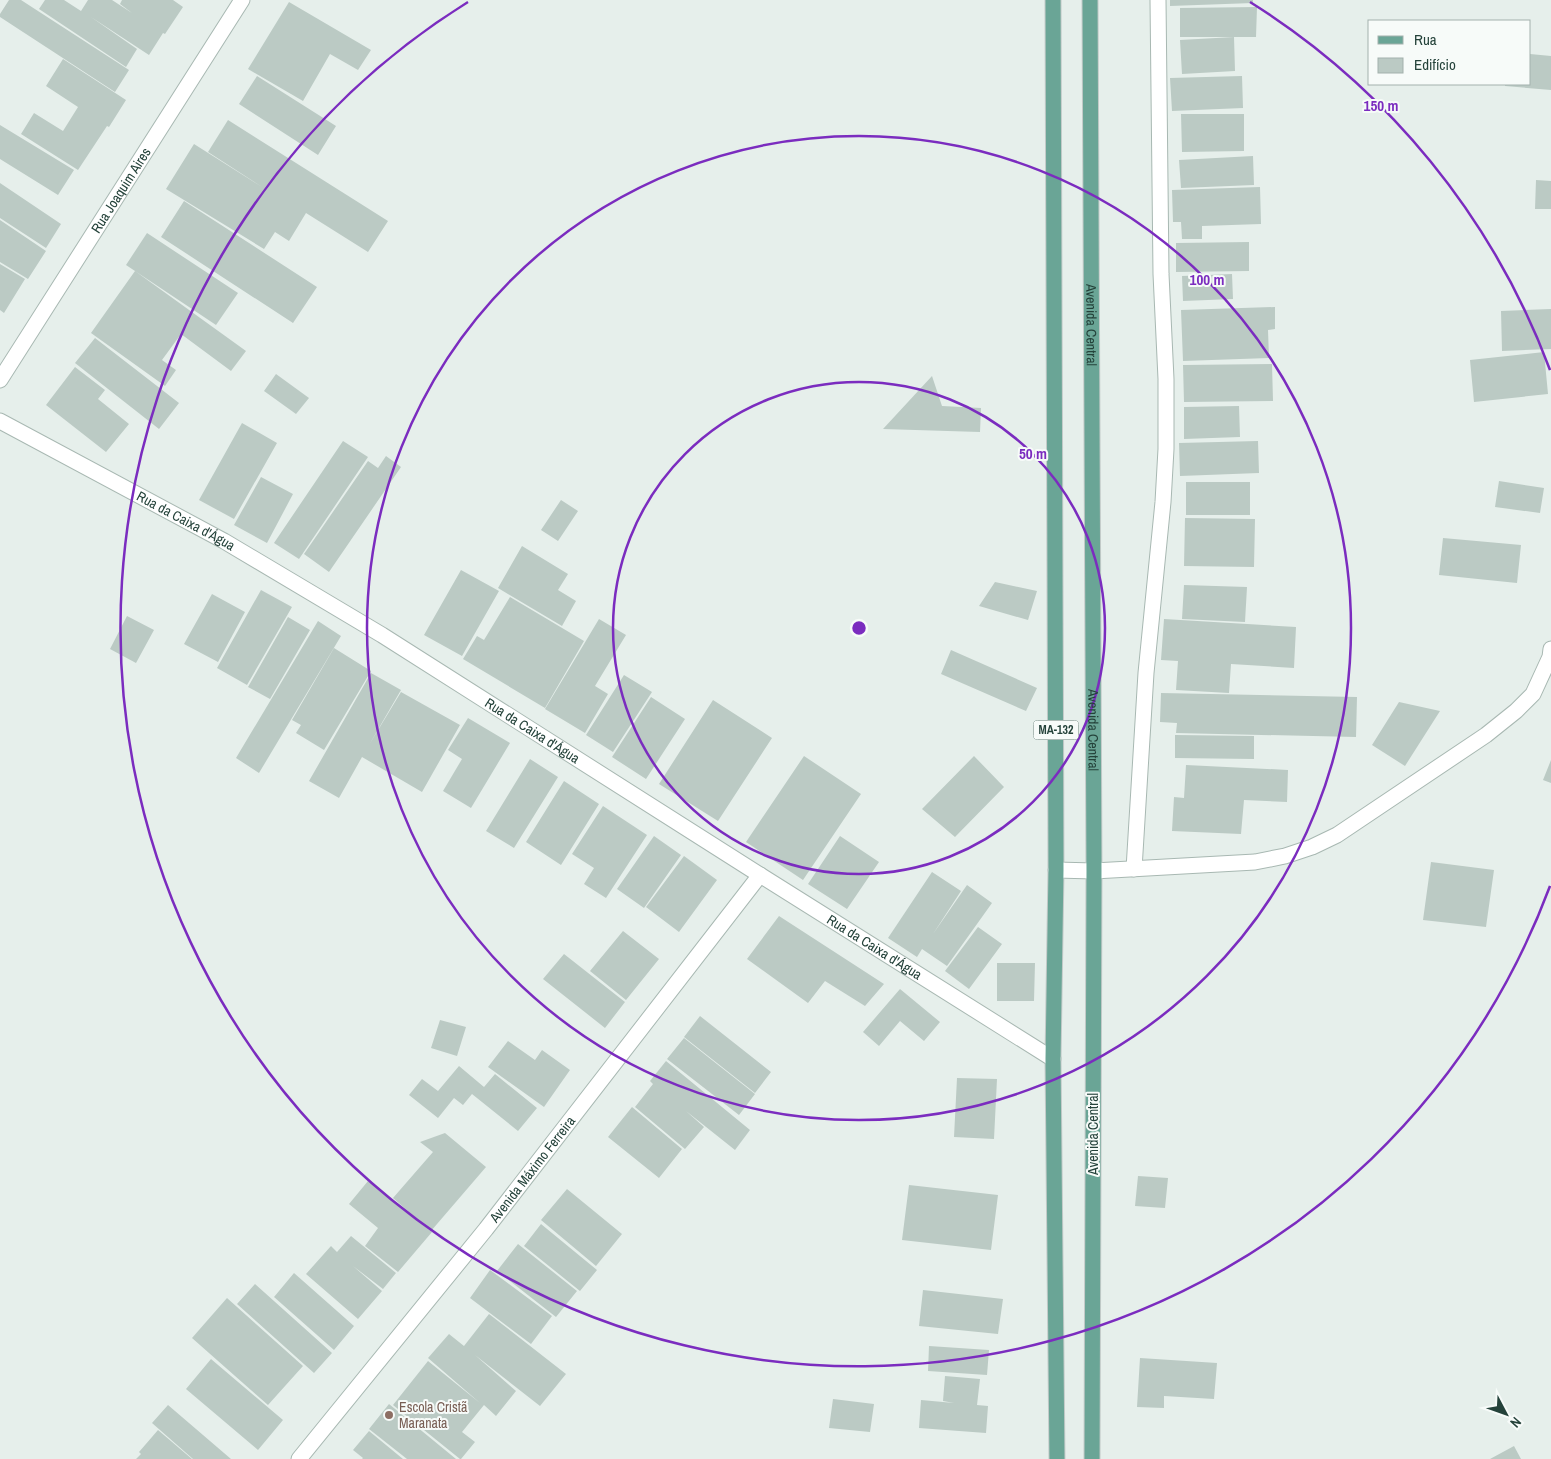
<svg xmlns="http://www.w3.org/2000/svg" width="1551" height="1459" font-family="'Archivo Narrow',sans-serif">
<style>
.building{fill:#bbcac4}
.lines{fill:none;stroke-linecap:round;stroke-linejoin:round}
.minor-casing{stroke:#a8b8b2;stroke-width:17}
.tertiary-casing{stroke:#a8b8b2;stroke-width:17}
.primary-casing{stroke:#c2cac8;stroke-width:17}
.minor{stroke:#fff;stroke-width:15}
.tertiary{stroke:#fff;stroke-width:15}
.primary{stroke:#6aa596;stroke-width:15}
.ring{fill:none;stroke:#7b2cbf;stroke-width:2.5}
.education-dot{fill:#8d6e63;stroke:#f7fbf9;stroke-width:2}
.labels{text-anchor:middle;dominant-baseline:central;stroke-width:4;stroke-linejoin:round;paint-order:stroke}
.shield{fill:#f7fbf9;stroke:#637a73;stroke-width:1}
.shield-label{font-size:12px;font-weight:bold;fill:#24423a}
.street-label{font-size:14px;fill:#24423a;stroke:#f7fbf9}
.education-label{font-size:14px;fill:#785e54;stroke:#f7fbf9;text-anchor:start}
.centre{fill:#7b2cbf;stroke:#f7fbf9;stroke-width:2.5}
.ring-label{font-size:15px;text-anchor:middle;font-weight:bold;fill:#7b2cbf;stroke:#f7fbf9;stroke-width:4;stroke-linejoin:round;paint-order:stroke}
</style>
<rect width="100%" height="100%" fill="#e6efeb"/>
<path class="building" d="M9,0H21L129,70L115,92L0,17V14Z
M45,0H64L81,11L88,0H112L132,13L120,4L122,0H173L183,7L165,34L163,33L149,55L91,17L137,49L126,67L39,9Z
M1170,0H1253V3L1170,6Z
M289,2L371,50L358,70L330,54L303,101L248,69Z
M1257,7L1256,37H1180V8Z
M1234,37L1235,71L1182,74L1180,40Z
M1530,54L1551,56V90L1505,86V84H1530Z
M63,59L126,100L109,127L107,126L78,170L21,134L34,113L63,131L78,107L46,86Z
M257,76L336,126L318,155L239,104Z
M1242,76L1243,108L1172,111L1170,78Z
M1181,114H1244V151L1182,152Z
M228,120L388,221L368,252L306,213L289,241L275,232L264,249L166,189L194,144L262,187L208,152Z
M0,125L74,170L58,195L0,159Z
M1253,156L1254,185L1181,188L1179,160Z
M1536,180L1551,181V209H1535Z
M0,183L61,224L46,248L0,218Z
M1260,187L1261,224L1202,226V239H1182L1181,222H1173L1172,190Z
M184,201L317,287L293,323L161,237Z
M0,220L46,251L28,279L0,262Z
M147,233L238,293L216,325L126,265Z
M1249,242V271L1176,272V243Z
M0,264L25,279L4,313L0,310Z
M135,271L246,351L231,371L181,334L162,360L176,370L165,386L91,333Z
M1232,274L1233,299L1183,301L1182,276Z
M1275,307V329L1268,330L1269,358L1183,361L1181,310Z
M1551,309V349L1502,351L1501,311Z
M95,338L179,403L159,429L75,363Z
M1544,352L1548,394L1474,402L1470,360Z
M1272,364L1273,401L1184,402L1183,365Z
M75,367L105,390L98,399L129,424L106,452L46,405Z
M276,374L309,398L296,414L264,391Z
M932,376L942,406L981,408L980,432L883,429Z
M1239,406L1240,437L1184,439V407Z
M242,423L277,443L234,519L199,500Z
M343,441L368,457L299,559L274,543Z
M1258,441L1259,473L1180,476L1179,443Z
M386,456L401,467L329,572L304,554L368,461L378,468Z
M261,477L293,494L267,543L234,525Z
M1499,481L1544,488L1540,513L1495,507Z
M1186,482H1250V515H1186Z
M561,500L578,511L558,541L541,530Z
M1185,518L1255,519L1254,567L1184,566Z
M1443,538L1521,545L1517,583L1439,575Z
M522,546L568,574L558,590L576,601L562,626L498,588Z
M461,570L499,591L462,656L424,635Z
M995,582L1037,591L1028,620L979,606Z
M1184,585L1247,587L1245,622L1182,619Z
M261,590L292,607L247,685L217,668Z
M212,594L245,612L218,662L184,644Z
M510,597L584,641L545,708L463,659L477,636L484,640Z
M127,616L154,630L136,663L110,649Z
M288,617L310,630L270,699L248,687Z
M599,619L626,635L595,686L608,694L585,733L545,709Z
M1164,619L1296,627L1294,668L1231,664L1229,693L1176,690L1178,661L1161,660Z
M318,621L341,636L259,773L236,758Z
M334,648L371,671L324,750L296,733L301,725L292,720Z
M951,650L1037,688L1026,711L941,674Z
M371,673L401,690L369,745L401,692L460,725L422,792L362,757L339,798L309,781Z
M624,675L652,692L613,752L586,735Z
M1161,693L1357,697L1356,737L1176,733L1177,723L1160,722Z
M651,697L685,719L646,779L612,757Z
M713,700L772,738L718,821L659,784Z
M1399,702L1440,711L1405,766L1372,745Z
M468,718L510,743L471,808L443,791L462,759L448,750Z
M1175,735L1254,736V759L1175,758Z
M804,756L861,794L803,880L746,842Z
M974,756L1004,787L955,837L922,809Z
M530,759L558,777L514,848L486,831Z
M1551,760V783L1543,780Z
M1186,765L1288,770L1287,802L1244,800L1241,834L1172,831L1174,797L1184,798Z
M564,781L599,804L561,865L526,842Z
M603,806L647,835L606,898L584,884L594,868L572,854Z
M654,836L681,855L644,908L617,889Z
M840,836L879,862L847,909L808,884Z
M684,856L717,880L679,932L646,907Z
M1431,862L1494,870L1486,927L1423,920Z
M932,872L961,891L933,934L967,885L992,903L947,966L922,949L917,957L888,938Z
M779,916L884,984L865,1006L825,981L808,1003L747,959Z
M978,927L1002,944L969,989L945,971Z
M623,931L659,959L626,1000L590,971Z
M564,954L625,1002L605,1028L543,979Z
M997,963H1035L1034,1001H997Z
M900,989L940,1022L924,1041L900,1021L879,1046L863,1032Z
M700,1016L771,1072L755,1093L684,1037Z
M440,1020L466,1027L457,1056L431,1048Z
M684,1038L755,1094L739,1115L667,1059Z
M508,1041L535,1060L542,1050L570,1070L544,1107L488,1067Z
M666,1061L750,1130L735,1150L686,1111L704,1127L685,1149L635,1107L653,1084L650,1081Z
M459,1066L484,1087L495,1074L537,1108L518,1131L472,1094L463,1105L454,1098L438,1118L409,1095L422,1079L438,1091Z
M957,1078L997,1079L994,1139L954,1137Z
M632,1107L682,1149L659,1178L608,1137Z
M445,1133L486,1167L431,1231L393,1198L433,1152L420,1142Z
M1138,1176L1168,1178L1165,1208L1135,1206Z
M368,1181L432,1232L398,1272L365,1246L378,1228L349,1204Z
M909,1185L998,1195L991,1250L902,1240Z
M567,1189L622,1234L596,1266L541,1220Z
M541,1224L597,1270L580,1291L524,1246Z
M351,1236L396,1273L383,1289L353,1266L382,1291L358,1319L306,1274L331,1246L337,1252Z
M518,1244L577,1291L556,1317L497,1271Z
M490,1270L552,1316L531,1344L470,1298Z
M294,1273L354,1326L334,1350L274,1297Z
M255,1284L332,1353L314,1373L237,1304Z
M923,1290L1003,1299L998,1334L919,1326Z
M227,1298L303,1366L268,1405L192,1338Z
M489,1314L566,1374L540,1406L475,1355L516,1391L496,1416L484,1405L462,1432L475,1442L461,1459H460L393,1405L428,1361L480,1403L428,1358L449,1334L464,1346Z
M929,1346L989,1350L987,1375L928,1371Z
M1140,1358L1217,1363L1214,1399L1164,1396V1408L1137,1407Z
M211,1359L283,1420L258,1450L186,1389Z
M945,1376L980,1379L977,1405L988,1406L986,1433L919,1428L921,1400L954,1403L943,1401Z
M833,1399L874,1404L870,1432L829,1428Z
M389,1404L456,1459H407L369,1429Z
M168,1405L231,1459H193L152,1423Z
M158,1430L192,1459H136L141,1454L139,1452Z
M369,1431L403,1459H362L363,1458L353,1450Z
M1514,1446L1521,1459H1490Z"/>
<g class="lines">
<defs>
<g id="minor">
<path id="s1" d="M0,421L224,541L382,635L760,875L1053,1059"/>
<path d="M1134,869L1146,673L1163,502L1166,449V379L1161,274L1158,0"/>
<path d="M1056,870L1094,871L1255,862L1285,856L1312,847L1337,835L1486,735L1516,711L1533,694L1550,657L1551,649"/>
<path id="s2" d="M299,1459L486,1229L760,875"/>
</g>
<g id="tertiary">
<path id="s3" d="M0,380L242,0"/>
</g>
<g id="primary">
<path d="M1053,0L1056,870L1053,1059L1057,1459"/>
<path id="s4" d="M1090,0L1094,871L1092,1459"/>
</g>
</defs>
<use href="#minor" class="minor-casing"/>
<use href="#tertiary" class="tertiary-casing"/>
<use href="#primary" class="primary-casing"/>
<use href="#minor" class="minor"/>
<use href="#tertiary" class="tertiary"/>
<use href="#primary" class="primary"/>
</g>
<g class="ring">
<circle cx="859" cy="628" r="246"/>
<circle cx="859" cy="628" r="492"/>
<path d="M1550 886A738 738 0 1 1 468 2M1250 2A738 738 0 0 1 1550 370"/>
</g>
<circle class="education-dot" cx="389" cy="1415" r="5"/>
<g class="labels">
<rect class="shield" x="1033.5" y="720.5" width="45" height="19" rx="4"/>
<g class="shield-label">
<text x="1056" y="730">MA-132</text>
</g>
<g class="street-label">
<text stroke="none"><textPath href="#s3" startOffset="225">Rua Joaquim Aires</textPath></text>
<text stroke="none"><textPath href="#s4" startOffset="325">Avenida Central</textPath></text>
<text stroke="none"><textPath href="#s1" startOffset="211">Rua da Caixa d'Água</textPath></text>
<text stroke="none"><textPath href="#s4" startOffset="730">Avenida Central</textPath></text>
<text stroke="none"><textPath href="#s1" startOffset="616">Rua da Caixa d'Água</textPath></text>
<text stroke="none"><textPath href="#s1" startOffset="1021">Rua da Caixa d'Água</textPath></text>
<text transform="translate(1093 1134) rotate(-90)">Avenida Central</text>
<text stroke="none"><textPath href="#s2" startOffset="372">Avenida Máximo Ferreira</textPath></text>
</g>
<g class="education-label">
<text x="399" y="1407">Escola Cristã<tspan x="399" dy="16">Maranata</tspan></text>
</g>
</g>
<circle cx="859" cy="628" r="8" class="centre"/>
<g class="ring-label">
<text x="1381" y="111">150 m</text>
<text x="1207" y="285">100 m</text>
<text x="1033" y="459">50 m</text>
</g>
<rect x="1368" y="20" width="162" height="65" fill="#f7fbf9" stroke="#a3b1ad"/>
<rect x="1378" y="36" width="25" height="8" fill="#6aa596" stroke="#a3b1ad"/>
<text x="1414" y="45" font-size="15" fill="#24423a">Rua</text>
<rect x="1378" y="58" width="25" height="15" fill="#bbcac4" stroke="#a3b1ad"/>
<text x="1414" y="70" font-size="15" fill="#24423a">Edifício</text>
<g transform="translate(1506 1414) rotate(131)" stroke="#f7fbf9" stroke-width="4" paint-order="stroke">
<path d="M0-4L9 19L0 12L-9 19Z" fill="#24423a"/>
<text y="-8" font-size="14" font-weight="bold" text-anchor="middle" fill="#24423a">N</text>
</g>
</svg>
